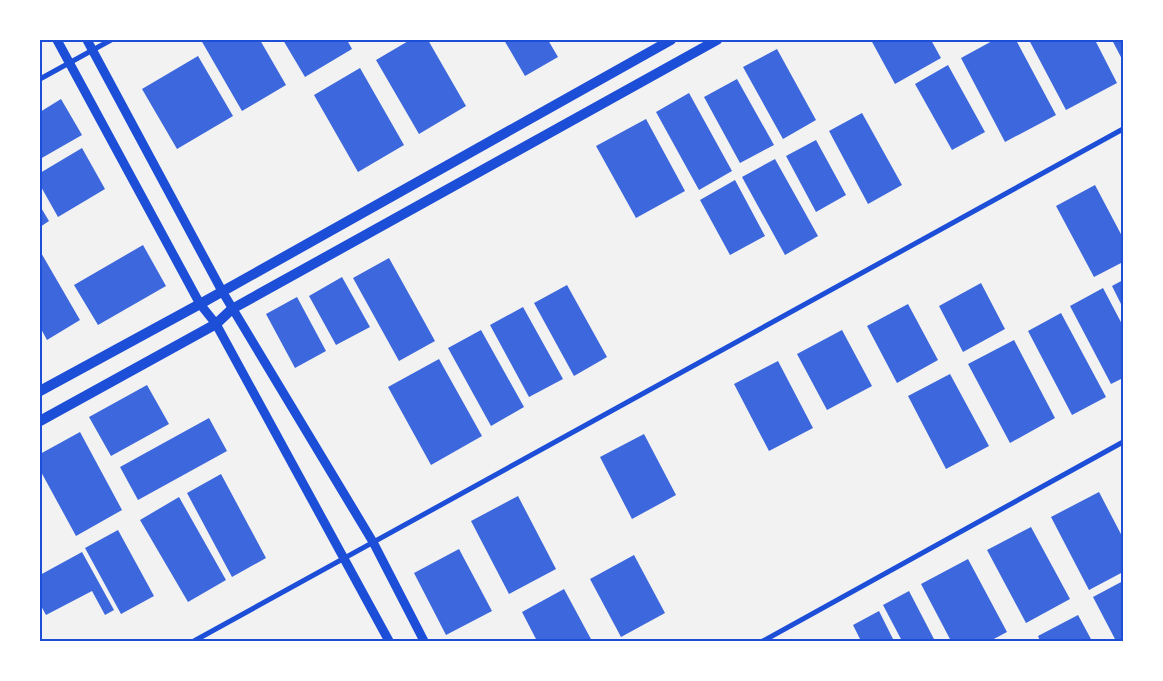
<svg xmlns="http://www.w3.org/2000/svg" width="1163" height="681" font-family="'Source Sans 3',sans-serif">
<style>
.building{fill:#3d67dc}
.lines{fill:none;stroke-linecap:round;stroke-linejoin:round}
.minor{stroke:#1d4ed8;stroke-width:5}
.tertiary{stroke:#1d4ed8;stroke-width:9}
.secondary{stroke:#1d4ed8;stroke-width:10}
.neatline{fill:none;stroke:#1d4ed8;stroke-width:2}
</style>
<rect width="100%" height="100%" fill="#f2f2f2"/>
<path class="building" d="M201,40H260L286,85L242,111Z
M283,40H347L352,49L305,77Z
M410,40H428L466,106L419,134L376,60Z
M504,40H548L558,57L525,76Z
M871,40H931L941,58L895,84Z
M994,40H1016L1056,115L1005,142L961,58Z
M1029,40H1095L1117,83L1066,110Z
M1112,40H1123V61Z
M777,49L816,120L783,139L743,67Z
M198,56L233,116L177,149L142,89Z
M948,65L985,132L952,150L915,84Z
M360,68L404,145L358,172L314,95Z
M737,79L774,145L740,163L704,97Z
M689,93L732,171L699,190L656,112Z
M61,99L82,135L40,159V112Z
M862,113L902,185L868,204L829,131Z
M646,119L685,191L636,218L596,146Z
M816,140L846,195L816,212L786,156Z
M82,148L105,189L58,217L40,185V173Z
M775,159L818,236L785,255L742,177Z
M735,180L765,236L730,255L700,200Z
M1095,185L1123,238V262L1094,277L1056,206Z
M40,206L49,221L40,227Z
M143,245L166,286L98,325L74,285Z
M40,251L80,320L47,340L40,327Z
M389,258L435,341L399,361L353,278Z
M342,277L370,327L336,345L309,296Z
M1123,280V308L1112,286Z
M981,283L1005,329L963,352L939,306Z
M567,285L607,357L574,376L534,303Z
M1103,288L1123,326V378L1111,384L1070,306Z
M297,297L326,351L295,368L266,314Z
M908,304L938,360L897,383L867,326Z
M523,307L563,379L529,397L490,325Z
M1061,313L1106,397L1072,415L1028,331Z
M481,330L524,407L491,426L448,348Z
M842,330L872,386L827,410L797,354Z
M1014,340L1055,418L1010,443L968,364Z
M439,359L482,436L431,465L388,387Z
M778,361L813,428L769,451L734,384Z
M950,374L989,446L946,469L908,396Z
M147,385L169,424L111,456L89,417Z
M209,418L227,451L138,500L120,467Z
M80,432L122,510L76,536L40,470V454Z
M644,434L676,495L632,519L600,457Z
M221,474L266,558L232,577L187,493Z
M1099,492L1123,538V572L1089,590L1051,517Z
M518,496L556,569L509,594L471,521Z
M179,497L226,580L188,602L140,520Z
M1031,527L1070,599L1026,623L987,550Z
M118,530L154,596L121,614L85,548Z
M459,549L492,611L446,635L414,573Z
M82,552L114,610L105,615L92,591L46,615L40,604V575Z
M634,555L665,613L621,637L590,579Z
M968,559L1007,632L990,641H951L921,584Z
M1123,581V641H1116L1093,597Z
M564,589L592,641H537L522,612Z
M909,591L935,641H902L883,605Z
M879,611L894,641H861L853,625Z
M1078,615L1092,641H1040L1038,636Z"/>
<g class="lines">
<path class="minor" d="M40,79L111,40
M194,641L1123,129
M763,641L1123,442"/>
<path class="tertiary" d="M57,40L200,304L216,324L389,641
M87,40L222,291L373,542L424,641"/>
<path class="secondary" d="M40,391L200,304L671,40
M40,421L216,324L232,309L717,40"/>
</g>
<rect width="1163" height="681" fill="none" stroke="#ffffff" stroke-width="82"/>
<rect x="41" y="41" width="1081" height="599" class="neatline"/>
</svg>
